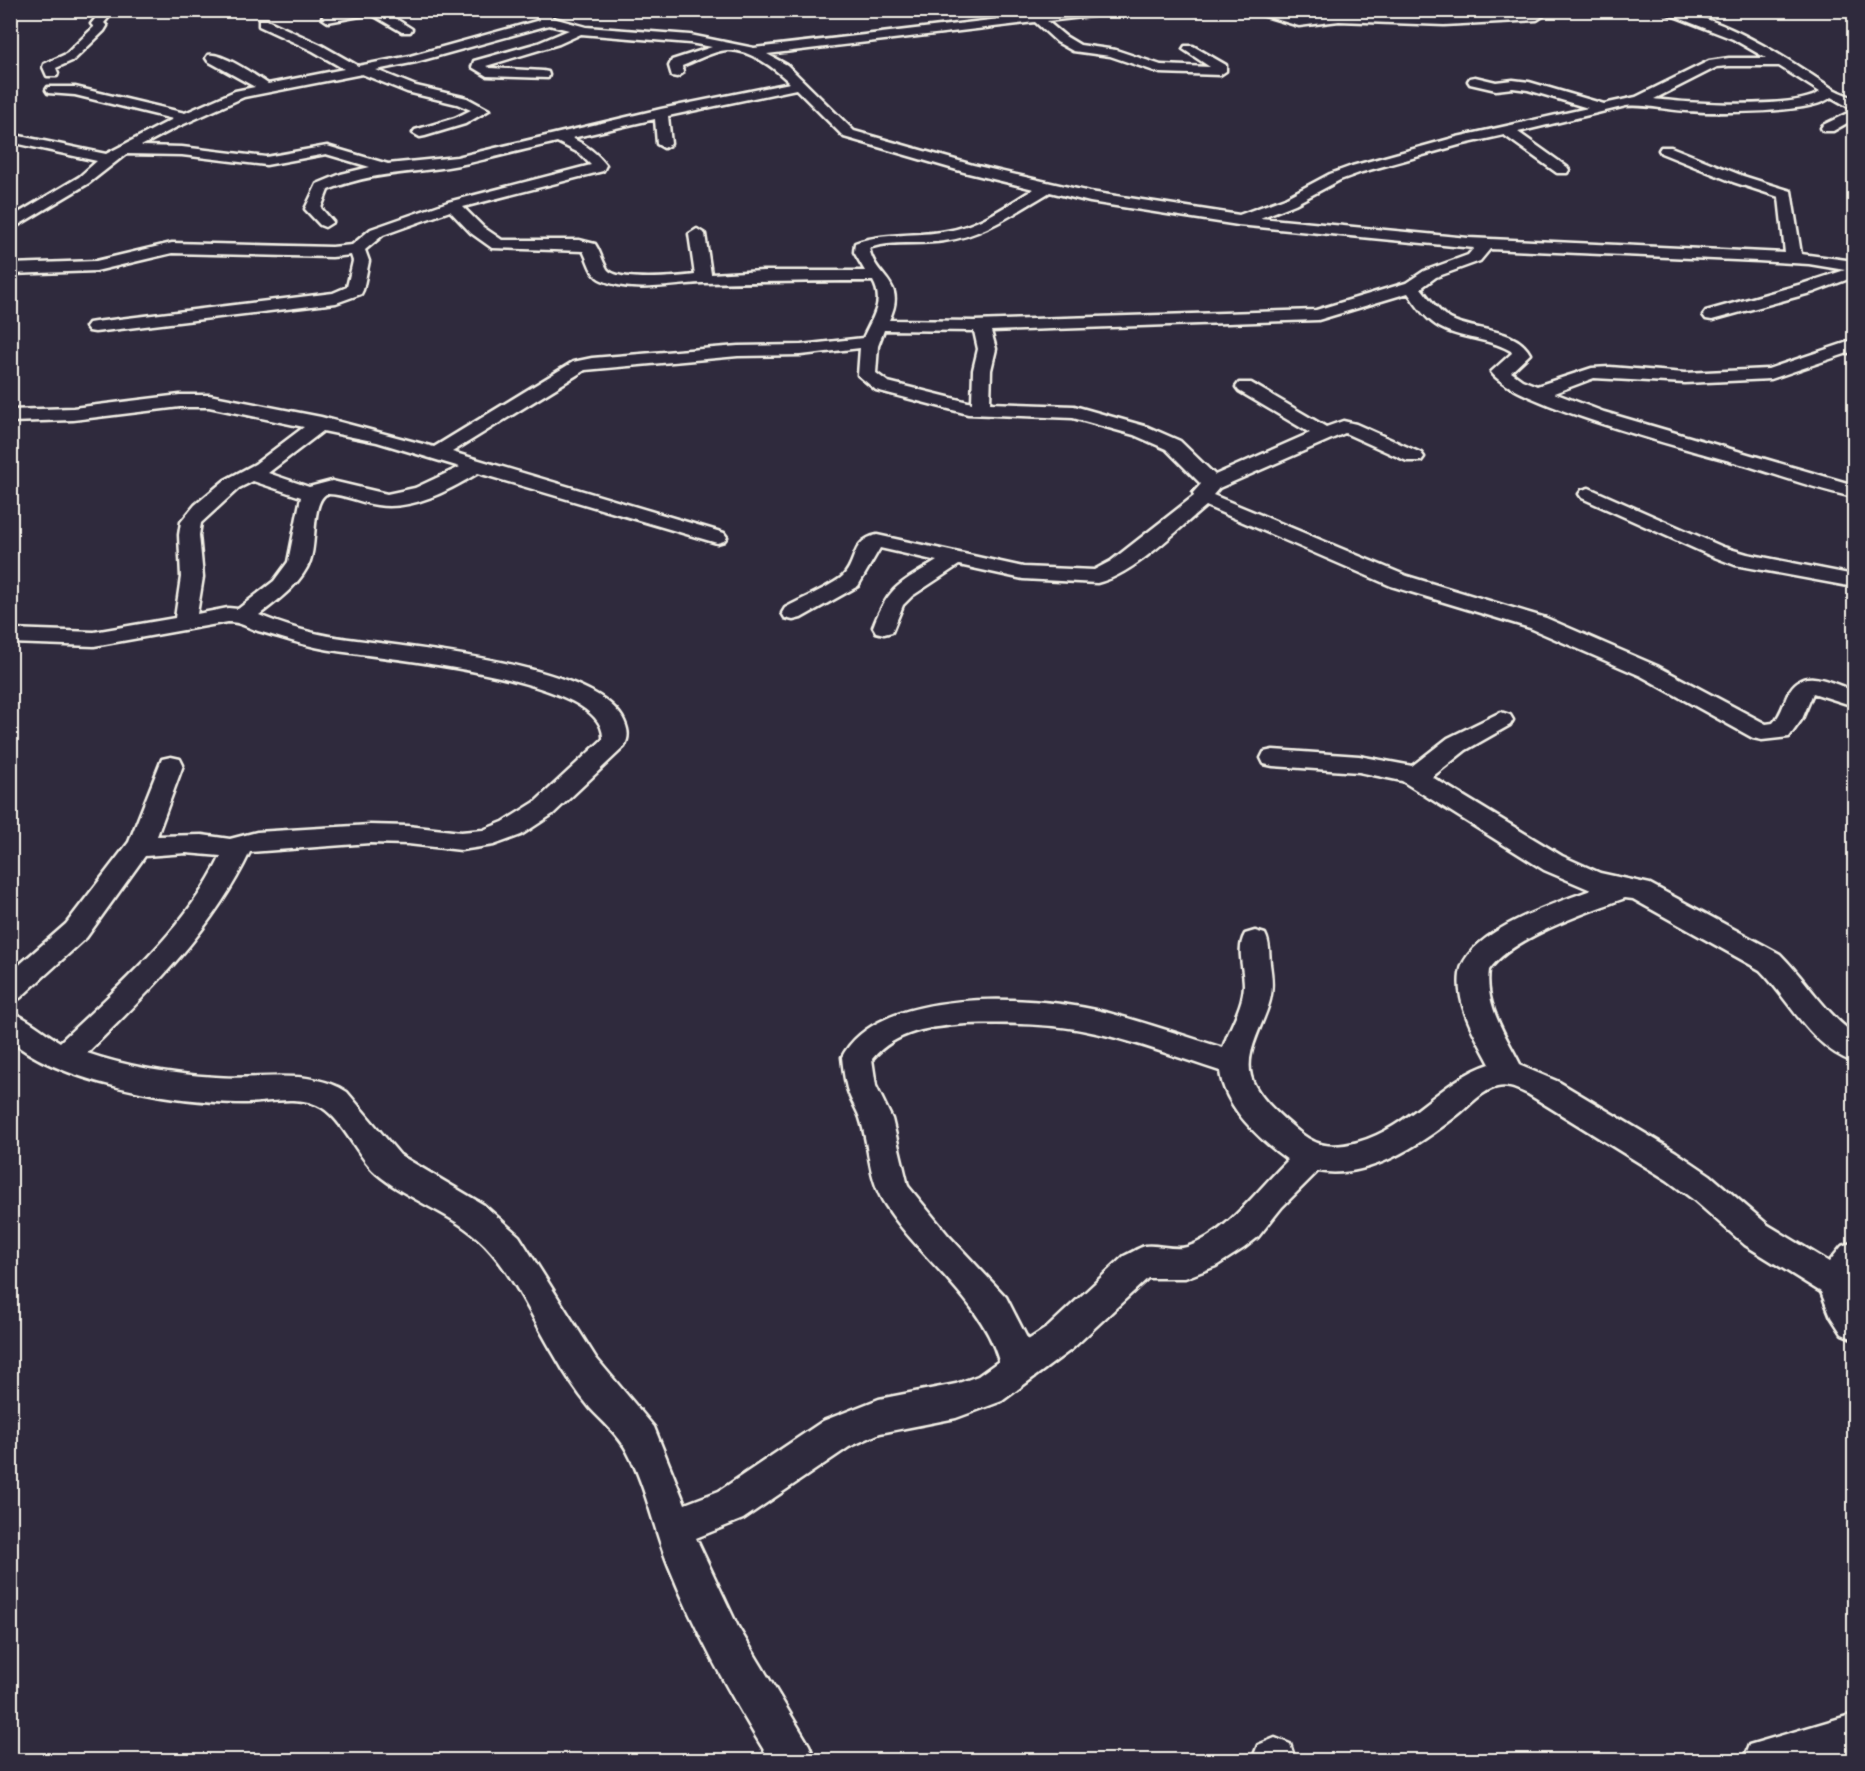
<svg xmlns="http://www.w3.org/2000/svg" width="1865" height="1771" font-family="'Indie Flower',sans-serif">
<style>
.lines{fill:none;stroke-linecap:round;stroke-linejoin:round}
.minor-casing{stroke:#f4f1e8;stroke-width:5}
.minor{fill:#2f2a3d;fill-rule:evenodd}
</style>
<rect width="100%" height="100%" fill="#2f2a3d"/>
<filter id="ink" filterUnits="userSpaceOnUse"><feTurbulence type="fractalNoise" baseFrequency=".0167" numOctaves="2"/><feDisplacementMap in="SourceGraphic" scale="12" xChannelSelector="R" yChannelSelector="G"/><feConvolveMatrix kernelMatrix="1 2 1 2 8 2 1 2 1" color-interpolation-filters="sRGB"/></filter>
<g filter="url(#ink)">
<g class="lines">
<defs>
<path id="minor" d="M102,10H115L104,23L107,26L104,31L74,60L56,68L58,73L57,76H47L43,67L44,64L66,54L94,27L91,24Z
M350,10H382L412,29L410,32H402L371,14L328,22L322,18L324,15Z
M531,10H545L553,18L586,27L690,35L754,48L1075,10H1115L1109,14L1047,21L1065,36L1080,45L1116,50L1161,65L1210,67L1183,49L1185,46H1193L1226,65V71L1220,75L1160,73L1110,56L1073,51L1057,42L1035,22L767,54L787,65L854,131L973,165L1090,192L1239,215L1285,198L1330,174L1352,166L1457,137L1588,108L1528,90L1513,88L1496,90L1470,84L1468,81L1470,78L1475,77L1496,82L1513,80L1529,82L1604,104L1636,97L1709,61L1729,58H1766L1733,39L1658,10C1715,10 1784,57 1830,87C1838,93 1847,93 1854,100V119L1833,131H1823L1821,128L1823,125L1854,110L1831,97C1814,114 1712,113 1686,111C1666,110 1646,104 1626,106L1518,132L1567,167L1569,170L1567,173H1557L1504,135L1459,145L1362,172L1340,180L1295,204L1260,218L1468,238L1785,253L1779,197L1733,182L1661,153L1659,150L1661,147H1671L1743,176L1791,191L1801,254L1854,261V277L1814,292L1712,320L1706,319L1703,315L1706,311L1802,284L1845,270L1809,264L1758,261L1490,249L1480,261L1436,277L1421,288C1430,299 1438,312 1450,319C1474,332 1516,327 1530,354L1511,372L1522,380L1537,386L1592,368L1610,367L1685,373L1768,369L1854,340V351L1771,379L1685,383L1594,378L1554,393L1604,412L1854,485V497C1818,490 1781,476 1745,465C1698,452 1514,405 1491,372L1512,353L1511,351C1486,336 1454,340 1432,322C1422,314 1415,303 1408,293L1318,320L991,331L996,349L991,370L990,403L1074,406L1148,427L1180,441L1215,475L1310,433L1239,391L1236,387L1239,383H1251L1326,427L1343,421L1356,424L1421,453L1424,457L1421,461H1407L1345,433L1219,488L1213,495L1407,576L1546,618L1657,666L1766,724L1773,723C1781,715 1783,705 1788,694C1802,664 1831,683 1854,691V706L1813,693L1802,719L1789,737L1762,740L1753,738L1641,676L1530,628L1391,586L1206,506C1177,530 1133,575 1097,583L1023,579L959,565L912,596L903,605L892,632L884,634L876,632L873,627C889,585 901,583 937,561L880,548L858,586L801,618L793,620L785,618L782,613L785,608C799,600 832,586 843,576C858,561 850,541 877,535L1023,567L1094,570L1111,561L1194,496L1193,493L1201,484L1166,449L1134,435L1073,418L968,414L876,390L858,375L860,348L801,355L738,356L585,370L452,452L724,533L727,537L724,541L717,543L478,473C450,490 411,511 377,505C360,503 343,493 326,494C311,504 317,543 310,561C301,584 278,600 259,615C280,624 306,632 329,636C394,647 587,660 622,717C628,728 630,736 624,747L553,814L521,835L494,845L461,850L408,844L370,843L250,852C212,932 149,992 87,1053C128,1067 172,1074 215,1077C259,1081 308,1067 347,1092L400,1155L484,1205L519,1236L596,1358L654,1427L685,1504L719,1491L823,1421L879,1399L956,1384L978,1376L999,1361C982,1300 920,1259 886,1206C868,1179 870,1148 860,1118C856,1107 848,1096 846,1084C844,1076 843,1066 842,1057C878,987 1030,995 1096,1010C1139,1020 1181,1035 1223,1048C1229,1027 1243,1008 1244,985C1244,968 1236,949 1245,934L1255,931L1265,934C1270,943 1269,953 1270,964C1272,977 1273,988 1270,1000C1263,1028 1239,1058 1255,1086C1264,1102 1279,1115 1292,1126C1314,1146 1329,1150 1358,1142C1409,1128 1441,1080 1490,1064C1476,1037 1456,1006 1460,974C1465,932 1556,903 1591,890L1544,870L1402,781L1359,772L1273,766L1264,764L1261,758L1264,752L1273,750L1359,756L1412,766L1448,738L1501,712L1510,715L1513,720L1510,725L1466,750L1432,777L1562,856L1600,873L1650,884L1780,954C1808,982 1823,1011 1854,1034V1062C1811,1048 1790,1000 1760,970L1633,899L1625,898C1588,912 1512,937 1489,970C1484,1005 1506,1036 1521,1066L1559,1082L1676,1152L1710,1175L1768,1225L1829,1262L1842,1246L1854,1242V1282L1852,1285L1854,1291V1339L1842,1334L1831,1317L1821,1292L1745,1245L1694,1200L1667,1180L1528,1094C1519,1090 1508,1084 1497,1087C1483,1090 1471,1104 1460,1113C1421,1144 1369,1180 1318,1171L1282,1207L1258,1237L1244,1248L1216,1266L1185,1278H1148L1072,1349L1002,1401L956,1418L880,1433L849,1447L743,1519L696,1538L738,1627L809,1745L815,1760H770C731,1697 695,1632 668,1564C653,1527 646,1486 627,1451C618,1434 603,1422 590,1408C577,1392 565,1374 555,1356C533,1320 515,1276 485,1245C454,1213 410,1202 376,1173C356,1155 341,1115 317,1105C295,1095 266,1103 243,1103C177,1103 60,1083 10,1040V1012C27,1017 44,1033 60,1042C119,986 185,930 221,856L186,853L145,856L86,938L20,998L10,1001V973L66,924L129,842L162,759L171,757L180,759L183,765L157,836L202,835L230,839L257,832L370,825L408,826L461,832L483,830L503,822L535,802L603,739C608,675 372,658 325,649C302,645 280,637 258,631C247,627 240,622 228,622L94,646L10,643V629L94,632L175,618L181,577L179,535L181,522L195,505L225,480L255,464L304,427L209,407H180L73,420L10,422V410L73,408L180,395H209L321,417L434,447L573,362L592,358L738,346L801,345L863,338C872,318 885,302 873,281C816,281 759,282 703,283C670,284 634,294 602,280C590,275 589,261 583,251L492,248L471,233L450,211L383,235L365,250L369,261L363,290L361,294L336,303L95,332L89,331L86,327L89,323L95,322L333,293L347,287L353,261L351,255L332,257L172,253L96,271L10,274V264L96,261L172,243L332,247L352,245L371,229L448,202L591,165L579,153L557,142C525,149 492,158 459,165C412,174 374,171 328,190L321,208L333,222L325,227L320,225L305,209L317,184L341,174L370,167L326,154L266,165L182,155L126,154L89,183L10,230V218L79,177L97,161L10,142V134L106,154L173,119L75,95L48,93L46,90L48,87H75L185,113L235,91L255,87L208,61L206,58L208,55C222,52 256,76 268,84L344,69L313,51L259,26V20H267L321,45L358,66L410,56L540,20ZM549,25L569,30L538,43L474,61L472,67L487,76L548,78L549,75L548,72L543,71L490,68L486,66L559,44L581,34L690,43L712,47L672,60L669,66L672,76L677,77L683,73L682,66C695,61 713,51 727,50C750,49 775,68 790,83L661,109L457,157L388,164L327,146L266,157L182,147L141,146L175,128L244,97L362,74L407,92L457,104L471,110L455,118L415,130L413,133L420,137L425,136L465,124L489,110L467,98L416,86L376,70L416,62ZM1729,66H1779L1820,92C1798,110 1684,103 1654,99L1717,67ZM796,89L844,137L964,172L1034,189C1007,205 979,226 947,231C916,237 886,232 855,243L854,252L865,271H763L711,274L705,234L697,229L689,234L695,275C678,277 617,283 607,269C602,261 600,251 595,244L579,240H502L483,227L463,207L603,171L606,165C597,153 586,145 572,138L655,119L657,144L664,148L671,144L668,116ZM1050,192L1090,202L1238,225L1474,248L1468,255L1424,271L1406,283L1316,310L974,321L889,320C908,281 875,279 869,248C893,240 919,245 944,241C983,236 1016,212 1050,192ZM884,330L974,331L978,349L973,370L972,403L888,382L876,373L878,346ZM323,431L377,442L460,467L415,488L387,494L332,481L309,487L268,473ZM253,481L301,497L288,562L274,581L238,609L228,608L197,614L203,577L199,535L201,523L239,488ZM966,1024C1009,1023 1053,1023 1096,1033C1138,1042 1179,1058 1220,1071C1224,1107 1260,1140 1288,1160C1258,1189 1227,1234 1187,1247C1174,1251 1158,1244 1145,1246C1138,1248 1131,1253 1124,1256L1048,1327L1028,1340L1006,1297L948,1235L908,1186L892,1119L876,1086L872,1059C897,1030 930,1027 966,1024Z
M1245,10H1267L1299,18L1333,14L1334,10H1346L1345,14L1444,17L1537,12L1543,16L1537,20L1444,25L1339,21L1299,26Z
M1589,488L1723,547L1747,554L1854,575V587L1735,565L1709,555L1582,498L1579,494L1582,490Z
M1854,1714V1756L1837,1760H1743L1749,1745Z
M1275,1738L1290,1744L1295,1760H1252L1258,1745Z"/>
</defs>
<use href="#minor" class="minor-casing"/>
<use href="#minor" class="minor"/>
</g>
</g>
<rect width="1865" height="1771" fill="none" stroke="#2f2a3d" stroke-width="36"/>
<rect x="18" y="18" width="1829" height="1735" fill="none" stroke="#f4f1e8" stroke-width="2" filter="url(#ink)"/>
</svg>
